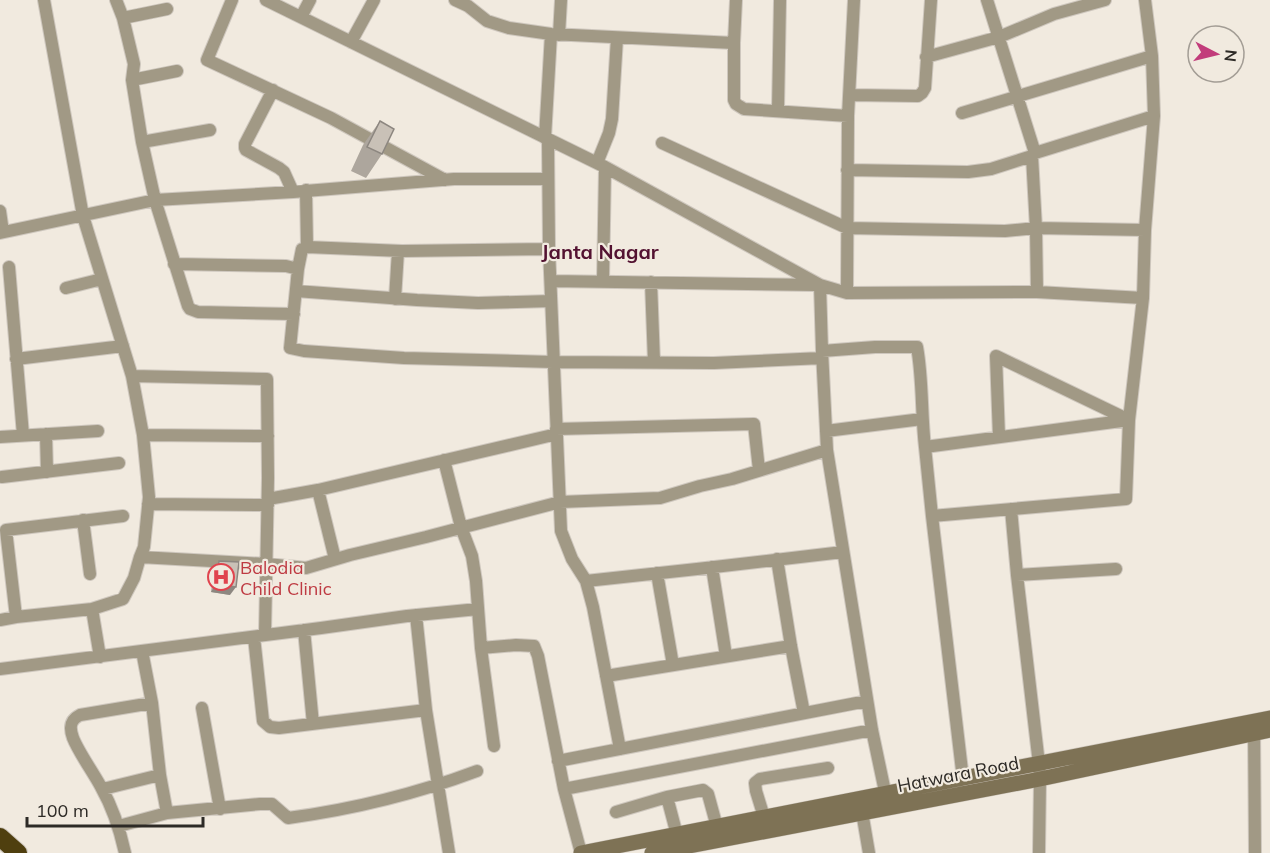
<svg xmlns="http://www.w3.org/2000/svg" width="1270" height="853" font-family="Mulish,sans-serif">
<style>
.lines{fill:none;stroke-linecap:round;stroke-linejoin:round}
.street-casing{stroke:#cec7be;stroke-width:14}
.secondary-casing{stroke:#cec7be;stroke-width:16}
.highway-casing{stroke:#cec7be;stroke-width:20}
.street{stroke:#a19985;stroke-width:12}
.secondary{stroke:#7e7255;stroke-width:15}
.highway{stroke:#4f3f0f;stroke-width:18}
.wall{fill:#ada69d}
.shaded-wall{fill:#8d8780}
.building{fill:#c9c1b7;stroke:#8d8780;stroke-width:1.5}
.labels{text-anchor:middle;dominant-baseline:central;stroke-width:4.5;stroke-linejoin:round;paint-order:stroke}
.health-label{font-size:18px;fill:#be3a42;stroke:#f1eadf;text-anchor:start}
.street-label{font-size:18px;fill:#2d2a26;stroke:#f1eadf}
.neighbourhood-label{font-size:20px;font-weight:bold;fill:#531231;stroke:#f1eadf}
</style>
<rect width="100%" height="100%" fill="#f1eadf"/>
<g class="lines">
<defs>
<path id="street" d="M44,0L83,216L132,376L143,435L149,497L144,547L140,557L134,578L123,599L92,609L16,617L6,530L123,516
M116,0L123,18L134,64L132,80L142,142L155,200L188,306L190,309L198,312L294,314
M232,0L207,60L331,118L445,180
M266,0L605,167L820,285L847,293L1037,292L1143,298
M455,0L468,6L487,21L509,28L551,34L734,43V100L736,104L744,109L848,116
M987,0L1035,153
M1145,0L1152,56
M301,17L310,0
M123,18L167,9
M559,35L561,0
M351,42L374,0
M734,43L736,0
M926,57L999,37L1054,14L1105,0
M132,80L177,71
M273,90L245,144V148L246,150L279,168L284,172L293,192
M850,95L918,96L922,93L925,88L931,0
M778,110L780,0
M962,113L1152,56L1154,116L1145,230L1143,298L1129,420L925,447L932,516L963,779
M545,138L551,34
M548,139L549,249L561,531L572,559L586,581L593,607L620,749
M142,142L210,130
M662,143L847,228L1005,231L1036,228L1145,230
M1032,156L1036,228L1037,292
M597,163L609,133L612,119L617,38
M847,170L968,172L991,169L1032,156L1035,153L1154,116
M306,190L307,247
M0,211L3,232
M0,233L155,200L293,192L454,179H548
M174,264L286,266L298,269L290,348L304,351L404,358L553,362L714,363L822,358
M9,267L23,435
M298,269L302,249L307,247L402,251L549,249
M551,281L816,285
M603,281L605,167
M651,282L654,362
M820,285L822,351L827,450L872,730L887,801
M66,288L102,279
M296,291L417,300L478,303L551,301
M847,293L848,116L854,0
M395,299L398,251
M822,351L875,347H917C923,380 921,413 925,447
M16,359L123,346
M132,376L267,379L268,478L265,635
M556,429L754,424L759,470
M826,431L922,419
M46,434L47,472
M143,435L268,436
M0,437L98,431
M444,460L461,527L472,556L476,581L481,648L516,645L534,646L538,656L564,789L581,853
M2,477L119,463
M268,499L318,490
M148,504L268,505
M1011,509L1017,575L1039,764L1040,779L1039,853
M932,516L1126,499L1129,420L996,356L999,437
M83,520L90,574
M140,557L267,564L306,568L350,555L426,537L560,502L660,498L700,486L732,479L827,450
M335,559L318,490L557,434
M777,559L791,646L804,713
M712,567L726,656
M657,573L673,665
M1017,575L1116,569
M586,581L697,569L843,552
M92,609L100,657
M0,620L16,617
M304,630L313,724
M254,637L263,721L270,727L279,728L426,710L416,615
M481,648L494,746
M0,669L321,628L407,616L478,609
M606,676L791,646
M202,708L220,809
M426,710L449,853
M1254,725L1255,853
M558,761L867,701
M103,789L160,775
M564,789L872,730
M667,797L677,835
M616,812L667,797L703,790L708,794L717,827
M862,812L869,853
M167,813L260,804H272L288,818C355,809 413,795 477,771
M764,817L756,791L755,783L760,779L828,768
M119,826L167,813L160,775L152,703L142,651
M125,853C120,830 113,808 101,787C93,772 79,753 73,738C69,727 70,720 80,715L152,703"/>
<path id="secondary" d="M581,853L1270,718
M652,853L1040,779L1270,730"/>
<path id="highway" d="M0,837L18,853"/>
</defs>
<use href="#street" class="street-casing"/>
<use href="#secondary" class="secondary-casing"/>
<use href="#highway" class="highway-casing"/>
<use href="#street" class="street"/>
<use href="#secondary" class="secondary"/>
<use href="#highway" class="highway"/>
</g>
<path class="wall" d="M380,121L382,154L366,178L351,171L363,145Z
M219,561L230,595L211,592L214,569Z"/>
<path class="shaded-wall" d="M216,584L236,587L230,595L211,592Z"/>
<path class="building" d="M380,121L394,129L382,154L367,147Z
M219,561L239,562L236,587L216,584Z"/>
<defs>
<symbol id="hospital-ring" viewBox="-11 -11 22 22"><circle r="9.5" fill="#f1eadf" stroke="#e0444e" stroke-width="1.5"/><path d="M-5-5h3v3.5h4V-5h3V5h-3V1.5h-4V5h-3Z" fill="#e0444e"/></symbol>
</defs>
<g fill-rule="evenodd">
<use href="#hospital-ring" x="206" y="562" width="30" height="30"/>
</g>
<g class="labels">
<g class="health-label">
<text x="240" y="567">Balodia<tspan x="240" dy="21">Child Clinic</tspan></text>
</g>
<g class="street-label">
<text transform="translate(958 774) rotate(-11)">Hatwara Road</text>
</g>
<g class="neighbourhood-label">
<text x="600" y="251">Janta Nagar</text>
</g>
</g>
<g transform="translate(1216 54) rotate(97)"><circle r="28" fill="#f1eadf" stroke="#a39d95" stroke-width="1.5"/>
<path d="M0-4.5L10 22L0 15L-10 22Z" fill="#c23c7b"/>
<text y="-9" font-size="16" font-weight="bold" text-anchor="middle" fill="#2d2a26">N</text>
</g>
<path d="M27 817v9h176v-9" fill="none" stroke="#2d2a26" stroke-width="3"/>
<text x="36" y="817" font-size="18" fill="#2d2a26" stroke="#f1eadf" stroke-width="4.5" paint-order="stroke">100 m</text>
</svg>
